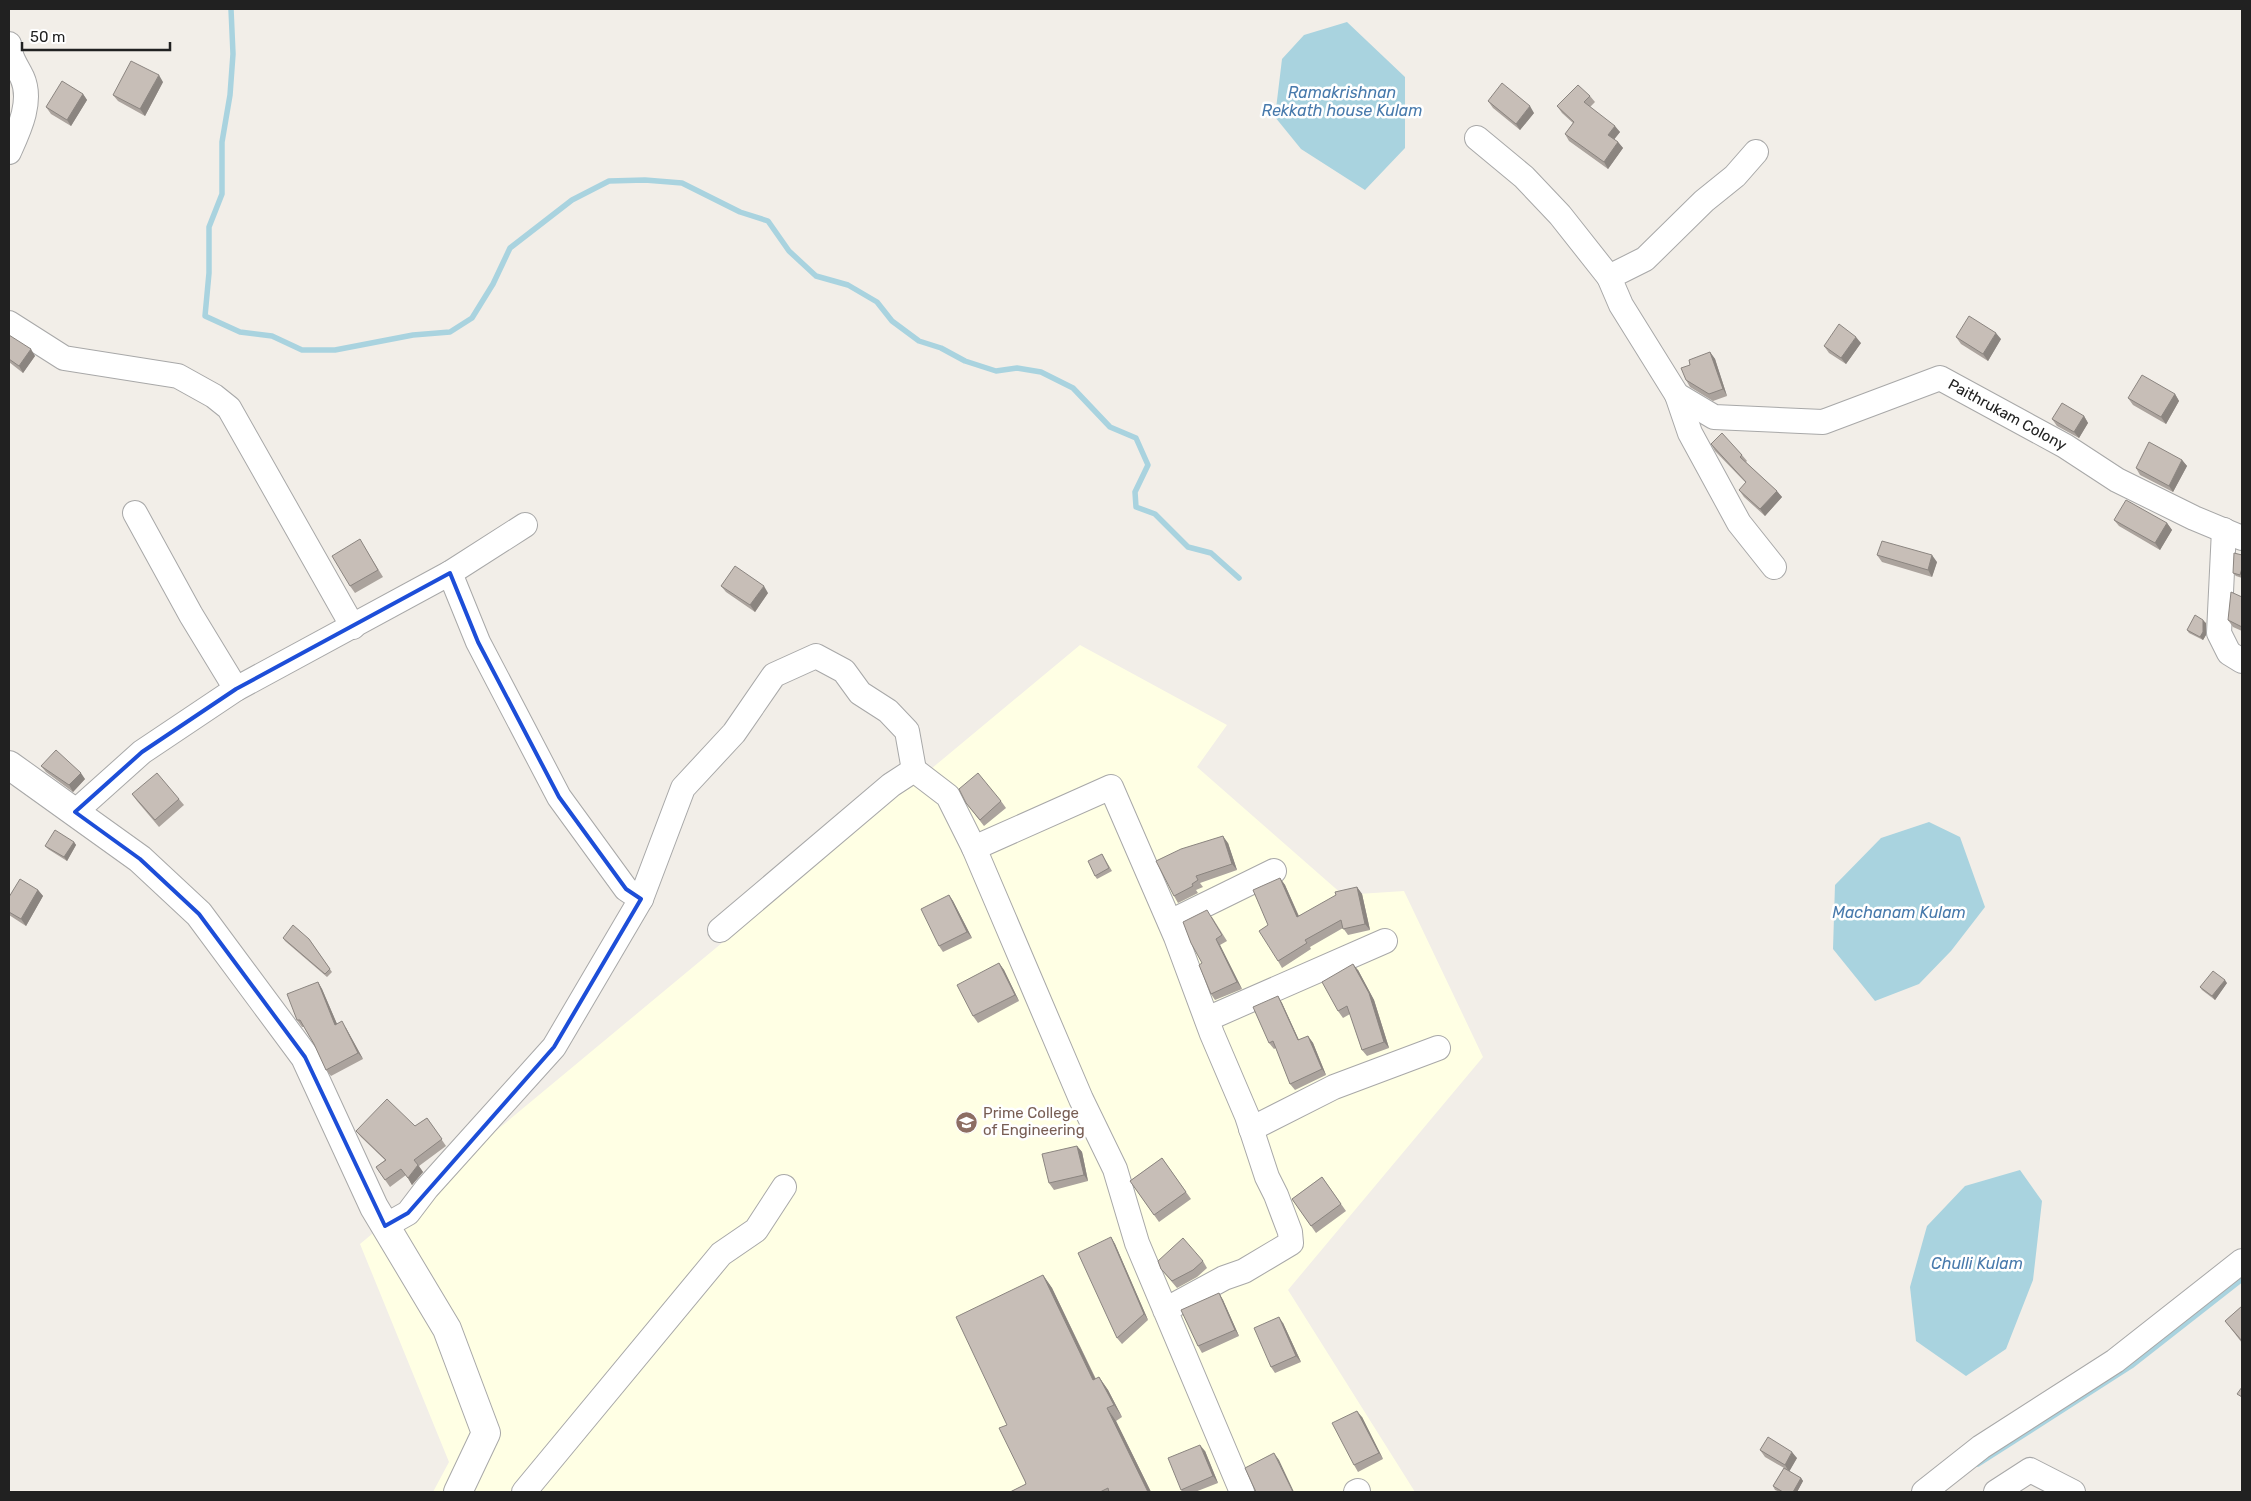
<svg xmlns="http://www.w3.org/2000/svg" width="2251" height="1501" font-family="Rubik,sans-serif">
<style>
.education{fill:#ffffe4}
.water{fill:#a9d3df}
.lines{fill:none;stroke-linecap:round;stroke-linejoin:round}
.stream{stroke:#a9d3df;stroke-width:5.5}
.minor-casing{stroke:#a8a8a8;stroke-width:26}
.tertiary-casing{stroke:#a8a8a8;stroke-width:30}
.minor{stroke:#fff;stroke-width:24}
.tertiary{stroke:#fff;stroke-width:28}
.wall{fill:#aba39d}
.shaded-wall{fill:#8b8580}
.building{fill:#c7beb7;stroke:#8b8580}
.marked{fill:none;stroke:#1d4ed8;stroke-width:4;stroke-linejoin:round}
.labels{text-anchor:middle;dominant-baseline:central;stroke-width:5;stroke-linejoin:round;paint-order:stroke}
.street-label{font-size:15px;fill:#212121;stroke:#fff}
.education-label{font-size:15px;fill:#785e54;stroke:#fff;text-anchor:start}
.water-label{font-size:16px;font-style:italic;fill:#487aac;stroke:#fff}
</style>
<rect width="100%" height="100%" fill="#f2eee8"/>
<path class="education" d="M1080,645L1227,725L1197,767L1343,895L1404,891L1483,1057L1288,1290L1415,1492H433L449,1462L360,1244Z"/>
<path class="water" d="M1347,22L1405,77V148L1365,190L1301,149L1275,117L1282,59L1304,35Z
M1929,822L1960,837L1985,907L1951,951L1919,984L1875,1001L1833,949L1835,885L1881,838Z
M2020,1170L2042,1201L2033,1280L2006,1349L1966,1376L1916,1341L1910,1287L1927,1226L1965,1186Z"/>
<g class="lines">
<path class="stream" d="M231,9L233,54L230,95L222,142V194L209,227V273L205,316L240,332L272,336L302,350H335L413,335L450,332L472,318L493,284L510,248L572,200L609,181L645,180L682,183L740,212L768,221L789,251L816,276L848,285L877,302L892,321L919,341L941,348L965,361L996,371L1017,368L1041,372L1073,388L1110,427L1136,438L1148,465L1135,492L1136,507L1155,514L1188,547L1211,553L1239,578
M1978,1464L2131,1366L2242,1279"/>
<defs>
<g id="minor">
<path d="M9,44C10,58 16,65 22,77C33,101 19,130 9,152"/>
<path d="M1477,138L1524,177L1560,215L1609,277"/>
<path id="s1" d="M1756,152L1735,176L1704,201L1645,259L1609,277L1621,305L1677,395L1714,417L1823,422L1940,378L2065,446L2117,480L2194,518L2242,538"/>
<path d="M9,323L64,358L178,376L214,396L229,408L353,627"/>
<path d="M1677,395L1690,433L1739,523L1774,567"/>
<path d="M135,513L191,615L236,689"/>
<path d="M2224,530L2219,633L2229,653L2242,661"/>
<path d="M450,573L478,642L559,797L626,889L641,899"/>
<path d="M75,812L142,752L236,689L450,573L525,525"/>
<path d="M1170,922L1274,871"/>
<path d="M720,930L891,785L914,770L948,796L974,848"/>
<path d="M1207,1019L1385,941"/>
<path d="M1251,1129L1334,1087L1438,1048"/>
<path d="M385,1226L408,1213L427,1188L554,1047L641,899L683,788L734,733L774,675L816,656L844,671L860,693L888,711L907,731L914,770"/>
<path d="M1165,1310L1224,1278L1244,1271L1291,1243L1290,1232L1276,1195L1267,1177L1247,1116L1212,1034L1176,937L1111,787L974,848L1081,1099L1115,1169L1137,1243L1242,1492"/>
<path d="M524,1492L721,1254L756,1230L784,1187"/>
<path d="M1356,1492L1358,1491"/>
<path d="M1924,1492L1981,1447L2115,1361L2242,1261"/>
<path d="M1996,1492L2030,1470L2073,1492"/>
</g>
<path id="tertiary" d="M9,765L140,859L199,914L305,1057L374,1207L447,1329L486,1433L458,1492"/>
</defs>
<use href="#minor" class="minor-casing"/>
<use href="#tertiary" class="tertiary-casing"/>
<use href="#minor" class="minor"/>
<use href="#tertiary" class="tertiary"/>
</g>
<path class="wall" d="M163,82L145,116L118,101L113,95Z
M83,94L87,100L71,126L51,114L46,107Z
M1590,96L1595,102L1590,107L1620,132L1614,139L1618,142L1623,148L1608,169L1569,141L1565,134L1573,123L1562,113L1557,106Z
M1488,101L1534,113L1520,130L1493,108Z
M9,335L35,356L23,373L9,362Z
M1956,337L2001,339L1988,361L1961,344Z
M1861,343L1846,364L1829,353L1824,346Z
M1710,352L1715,359L1727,396L1713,401L1690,387L1686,380L1690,365Z
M2175,394L2179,401L2166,424L2133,405L2128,398Z
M2084,416L2088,423L2079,438L2057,426L2052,419Z
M1711,444L1742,455L1747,461L1746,462L1782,497L1765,516L1744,497L1739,490L1746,483L1715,451Z
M2182,460L2187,466L2173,492L2140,475L2136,468Z
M2114,520L2167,523L2172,530L2160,550L2119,526Z
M364,546L383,577L355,593L350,586Z
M1877,555L1937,562L1932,577L1882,562Z
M2242,555V578L2236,576L2233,573Z
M721,586L768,593L755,612L726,592Z
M2242,597V631L2233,627L2228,620Z
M2206,623V635L2203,640L2189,633L2187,630Z
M41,766L85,779L73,792L46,772Z
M132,794L179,799L184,805L159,827L137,801Z
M1001,801L1006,808L984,826L966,803Z
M74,842L76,845L67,861L48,849L45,846Z
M1228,843L1237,870L1200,883L1203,887L1196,890L1198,893L1178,903L1174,896Z
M1102,854L1112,871L1097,879L1095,876Z
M1280,878L1285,885L1299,916L1357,887L1362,894L1370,930L1348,935L1343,928L1310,947L1311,949L1282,968L1278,961L1268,925Z
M38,890L43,896L26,926L9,915V897Z
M949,895L953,901L972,938L943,952L939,946Z
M1212,917L1227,941L1220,945L1242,989L1215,1000L1211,994L1202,963Z
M283,938L309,939L332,972L327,977L285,941Z
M999,963L1004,970L1019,1001L978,1023L973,1016Z
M1358,970L1374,1000L1389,1048L1367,1056L1362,1050L1350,1014L1343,1018L1338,1011Z
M318,982L322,989L337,1024L346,1028L363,1059L331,1076L326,1070L314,1044L304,1027H302L297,1020Z
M2227,983L2215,1000L2202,990L2200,987Z
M1278,996L1282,1003L1299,1040L1308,1036L1313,1043L1326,1075L1295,1090L1290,1084L1276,1048L1274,1049L1269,1043Z
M427,1118L446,1146L419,1166L423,1172L412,1185L406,1175L390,1187L376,1167L385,1160L361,1137L356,1131L415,1126Z
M1077,1146L1082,1152L1088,1181L1054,1190L1049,1183Z
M1162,1158L1191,1199L1159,1222L1130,1181Z
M1322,1177L1346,1211L1316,1233L1292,1199Z
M1111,1237L1115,1244L1148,1320L1122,1344L1117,1338Z
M1203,1261L1207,1268L1197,1277L1177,1288L1161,1269Z
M1043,1275L1052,1288L1096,1379L1099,1377L1108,1390L1122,1417L1116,1421L1151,1492H1010L1026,1484L1007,1425Z
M1219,1293L1223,1300L1239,1336L1202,1353L1198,1346Z
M2242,1306V1343L2232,1330L2225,1321Z
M1283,1323L1301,1362L1275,1373L1271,1367Z
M1362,1417L1383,1459L1358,1472L1354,1465Z
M1760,1450L1797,1458L1789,1471L1801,1478L1803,1481L1797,1492H1780L1775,1490L1773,1486L1784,1468L1765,1457Z
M1205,1451L1218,1483L1195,1492H1183L1181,1490Z"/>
<path class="shaded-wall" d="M159,75L163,82L145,116L140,109Z
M83,94L87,100L71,126L67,120Z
M1530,106L1534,113L1520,130L1516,124Z
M1615,126L1620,132L1613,141L1608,135Z
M1618,142L1623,148L1608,169L1604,162Z
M1996,333L2001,339L1988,361L1983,354Z
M1856,337L1861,343L1846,364L1841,358Z
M31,349L35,356L23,373L19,366Z
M1710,352L1715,359L1727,396L1723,389Z
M2175,394L2179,401L2166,424L2161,417Z
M2084,416L2088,423L2079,438L2074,432Z
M2182,460L2187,466L2173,492L2169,486Z
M1777,491L1782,497L1765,516L1760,509Z
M2167,523L2172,530L2160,550L2155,543Z
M1932,555L1937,562L1932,577L1928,570Z
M764,586L768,593L755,612L750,605Z
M2203,620L2206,623V635L2203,640L2200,637Z
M81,773L85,779L73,792L69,785Z
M1223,836L1228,843L1237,870L1232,864Z
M74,842L76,845L67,861L64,857Z
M1280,878L1285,885L1302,924L1297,917Z
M1357,887L1362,894L1370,930L1365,924Z
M38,890L43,896L26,926L21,919Z
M949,895L953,901L972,938L967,932Z
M1216,939L1220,945L1242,989L1237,982Z
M999,963L1004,970L1019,1001L1015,995Z
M1353,964L1358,970L1374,1000L1389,1048L1384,1042Z
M2225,980L2227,983L2215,1000L2212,996Z
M318,982L322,989L340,1031L335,1025Z
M1278,996L1282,1003L1302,1047L1298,1040Z
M342,1021L346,1028L363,1059L358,1053Z
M1308,1036L1313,1043L1326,1075L1322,1069Z
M1077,1146L1082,1152L1088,1181L1084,1175Z
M418,1165L423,1172L412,1185L408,1178Z
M1111,1237L1115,1244L1148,1320L1144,1314Z
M1043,1275L1052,1288L1102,1393L1093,1380Z
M1219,1293L1223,1300L1239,1336L1235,1330Z
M1279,1317L1283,1323L1301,1362L1296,1356Z
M1099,1377L1108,1390L1122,1417L1114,1405Z
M1107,1408L1116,1421L1151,1492H1148Z
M1357,1411L1362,1417L1383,1459L1379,1453Z
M1200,1445L1205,1451L1218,1483L1213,1476Z
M1792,1452L1797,1458L1789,1472L1785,1465Z
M1274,1453L1279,1460L1294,1492H1293Z
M1801,1478L1803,1481L1797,1492H1793Z"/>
<path class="building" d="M131,61L159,75L140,109L113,95Z
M62,81L83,94L67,120L46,107Z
M1502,83L1530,106L1516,124L1488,101Z
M1578,85L1590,96L1584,102L1615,126L1608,135L1618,142L1604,162L1565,134L1574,122L1557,106Z
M1969,316L1996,333L1983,354L1956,337Z
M1839,324L1856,337L1841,358L1824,346Z
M9,335L31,349L19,366L9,359Z
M1710,352L1723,389L1709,394L1686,380L1681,368L1690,365L1689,360Z
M2142,375L2175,394L2161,417L2128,398Z
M2062,403L2084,416L2074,432L2052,419Z
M1722,433L1742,455L1740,457L1777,491L1760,509L1739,490L1746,482L1711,444Z
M2149,442L2182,460L2169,486L2136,468Z
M2126,500L2167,523L2155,543L2114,520Z
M360,539L378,570L350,586L332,556Z
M1882,541L1932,555L1928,570L1877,555Z
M2234,553L2242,555V568L2240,575L2233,573Z
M735,566L764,586L750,605L721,586Z
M2231,592L2242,597V627L2228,620Z
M2195,615L2203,620V632L2200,637L2187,630Z
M56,750L81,773L69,785L41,766Z
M157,773L179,799L155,820L132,794Z
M978,773L1001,801L980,820L966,803L959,789Z
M55,830L74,842L64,857L45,846Z
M1223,836L1232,864L1196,876L1198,880L1192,884L1193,886L1174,896L1156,861L1181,849Z
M1102,854L1109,868L1095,876L1088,861Z
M1280,878L1297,917L1336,895L1335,892L1357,887L1365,924L1343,929L1341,920L1305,940L1307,943L1278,961L1259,931L1268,925L1253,890Z
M20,879L38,890L21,919L9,912V897Z
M949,895L967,932L939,946L921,909Z
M1207,910L1222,935L1216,939L1237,982L1211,994L1199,965L1202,963L1191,943L1183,922Z
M293,925L309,939L330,969L325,974L283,938Z
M999,963L1015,995L973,1016L957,985Z
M1353,964L1369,993L1384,1042L1362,1050L1347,1006L1338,1011L1322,982Z
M2213,971L2225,980L2212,996L2200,987Z
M318,982L335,1025L342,1021L358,1053L326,1070L314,1044L300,1020H297L287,994Z
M1278,996L1298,1040L1308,1036L1322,1069L1290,1084L1273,1041L1269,1043L1253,1007Z
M387,1099L415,1126L427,1118L442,1139L414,1160L418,1165L408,1178L401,1169L385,1180L376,1167L386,1160L356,1131Z
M1077,1146L1084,1175L1049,1183L1042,1154Z
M1162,1158L1186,1192L1154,1215L1130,1181Z
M1322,1177L1341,1204L1311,1226L1292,1199Z
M1111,1237L1144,1314L1117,1338L1078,1253Z
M1183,1238L1203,1261L1193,1270L1172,1281L1161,1269L1158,1261Z
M1043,1275L1093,1380L1099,1377L1114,1405L1107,1408L1148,1492H1109L1108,1488L1100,1492H1010L1026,1484L1025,1481L999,1428L1007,1425L956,1317Z
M1219,1293L1235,1330L1198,1346L1181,1310Z
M2242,1306V1341L2225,1321Z
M1279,1317L1296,1356L1271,1367L1254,1328Z
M2242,1387V1397L2237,1394Z
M1357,1411L1379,1453L1354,1465L1332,1423Z
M1768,1437L1792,1452L1785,1465L1760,1450Z
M1200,1445L1213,1476L1181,1490L1168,1458Z
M1274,1453L1293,1492H1256L1245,1468Z
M1784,1468L1801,1478L1793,1492H1783L1773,1486Z"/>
<path class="marked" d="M450,573L478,642L559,797L626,889L641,899L554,1047L408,1213L385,1226L305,1057L199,914L140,859L75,812L142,752L236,689Z"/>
<defs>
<symbol id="university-disc" viewBox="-11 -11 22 22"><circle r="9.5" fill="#8d6e63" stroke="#fff"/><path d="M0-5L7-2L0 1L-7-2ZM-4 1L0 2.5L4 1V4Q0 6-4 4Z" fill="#fff"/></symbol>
</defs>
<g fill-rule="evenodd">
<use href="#university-disc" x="954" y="1110" width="25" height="25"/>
</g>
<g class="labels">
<g class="street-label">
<text stroke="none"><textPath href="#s1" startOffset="685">Paithrukam Colony</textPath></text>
</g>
<g class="education-label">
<text x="983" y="1113">Prime College<tspan x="983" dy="17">of Engineering</tspan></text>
</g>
<g class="water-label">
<text x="1342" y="92">Ramakrishnan<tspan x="1342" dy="18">Rekkath house Kulam</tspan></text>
<text x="1899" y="912">Machanam Kulam</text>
<text x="1977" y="1263">Chulli Kulam</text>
</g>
</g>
<rect width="2251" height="1501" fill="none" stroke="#212121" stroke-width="20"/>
<path d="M22 42v8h148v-8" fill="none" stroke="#212121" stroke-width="2.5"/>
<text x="30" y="42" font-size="15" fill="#212121" stroke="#ffffff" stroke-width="4" paint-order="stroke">50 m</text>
</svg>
